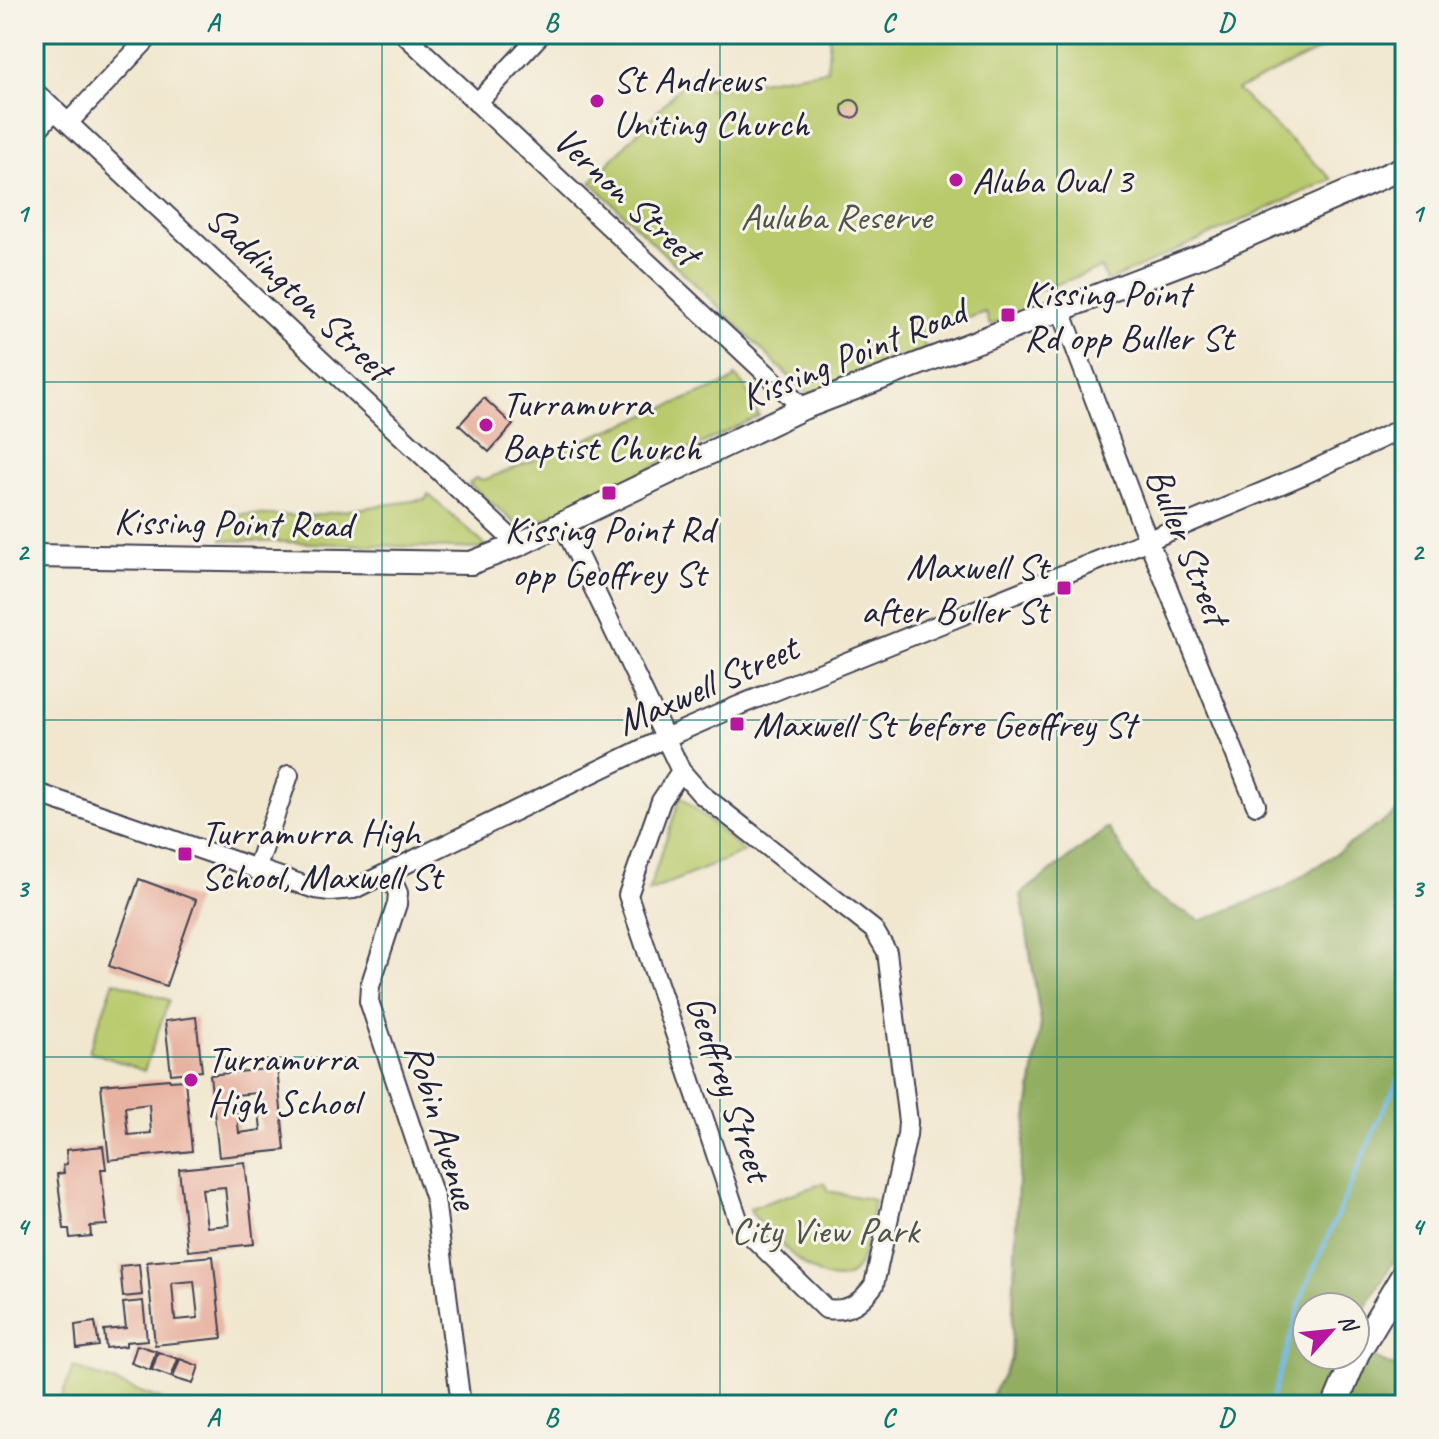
<svg xmlns="http://www.w3.org/2000/svg" width="1439" height="1439" font-family="Caveat,sans-serif">
<style>
.green{fill:#b9ca6d;stroke:#6e7654;stroke-width:2}
.forest{fill:#92ae60;stroke:#5a684e;stroke-width:2}
.lines{fill:none;stroke-linecap:round;stroke-linejoin:round}
.stream{stroke:#73bbeb;stroke-width:4}
.building{fill:#e8b2a1;fill-rule:evenodd}
.minor-casing{stroke:#414051;stroke-width:22}
.tertiary-casing{stroke:#414051;stroke-width:26}
.secondary-casing{stroke:#414051;stroke-width:28}
.minor{stroke:#fff;stroke-width:18}
.tertiary{stroke:#fff;stroke-width:22}
.secondary{stroke:#fff;stroke-width:24}
.grid{fill:none;stroke:#0f766e;stroke-width:2;stroke-opacity:0.55}
.poi-dot{fill:#b5179e;stroke:#f7f3e8;stroke-width:3}
.labels{text-anchor:middle;dominant-baseline:central;stroke-width:6;stroke-linejoin:round;paint-order:stroke}
.poi-label{font-size:38px;fill:#22223b;stroke:#f7f3e8;text-anchor:start}
.street-label{font-size:38px;fill:#22223b;stroke:#f7f3e8}
.park-label{font-size:38px;fill:#4f544a;stroke:#f7f3e8}
.neatline{fill:none;stroke:#0f766e;stroke-width:3}
.grid-label{font-size:26px;text-anchor:middle;font-weight:bold;fill:#0f766e}
</style>
<rect width="100%" height="100%" fill="#f7f3e8"/>
<filter id="ink" filterUnits="userSpaceOnUse"><feTurbulence type="fractalNoise" baseFrequency=".0125" numOctaves="2"/><feDisplacementMap in="SourceGraphic" scale="16" xChannelSelector="R" yChannelSelector="G"/><feConvolveMatrix kernelMatrix="1 2 1 2 8 2 1 2 1" color-interpolation-filters="sRGB"/></filter>
<filter id="wash" filterUnits="userSpaceOnUse"><feTurbulence type="fractalNoise" baseFrequency=".006" numOctaves="4" result="noise"/><feDisplacementMap in="SourceGraphic" scale="32" xChannelSelector="R" yChannelSelector="G"/><feGaussianBlur stdDeviation="1.8" result="paint"/><feColorMatrix in="noise" values="0 0 0 0 0 0 0 0 0 0 0 0 0 0 0 0 0 1.4 0 .05"/><feComposite in="paint" operator="in"/></filter>
<g filter="url(#wash)">
<rect width="100%" height="100%" fill="#f1e7cf"/>
<path class="green" d="M830,34H1340L1345,38L1237,90L1332,179L1107,282L1101,268L1024,296L1029,311L990,325L985,312L921,335L926,349L810,397L591,182L693,73L708,89L827,70Z
M735,376L746,388L759,416L532,525L520,527L469,484L475,478L484,480L732,381Z
M428,494L485,545L480,549L222,540L233,514L307,516L426,499Z
M681,796L744,852L648,892Z
M114,981L169,1000L144,1071L89,1051Z
M824,1183L828,1191L874,1200C870,1219 869,1244 860,1262C835,1313 774,1235 753,1215L750,1208Z
M73,1367L176,1405H59Z"/>
<path class="forest" d="M1405,807V1242L1355,1326V1307H1307V1355H1355V1349L1405,1372V1405H987L1011,1359L1018,1180L1041,1023L1021,894L1108,828L1149,892L1201,921L1284,888Z"/>
<g class="lines">
<path class="stream" d="M1270,1405L1304,1291L1381,1115L1405,1067"/>
</g>
<g id="blocks">
<path class="building" d="M842 109a9 9 0 1 1 18 0a9 9 0 1 1-18 0Z
M484,398L513,425L489,452L459,425Z
M139,879L196,900L166,986L109,966Z
M196,1017L202,1071L171,1074L165,1021Z
M277,1068L285,1150L219,1157L210,1075ZM257,1093L261,1130L239,1133L235,1095Z
M169,1079L170,1081L185,1080L192,1151L109,1160L101,1085ZM149,1104L151,1133L128,1135L125,1107Z
M103,1146L106,1169H101L107,1225L90,1226L91,1236L70,1238L69,1229H64L57,1174L64,1173L63,1165L67,1164L66,1150Z
M245,1162L254,1244L188,1251L179,1169ZM225,1187L229,1225L207,1227L202,1189Z
M213,1256L222,1338L155,1345L147,1262ZM194,1281L198,1318L175,1320L172,1283Z
M139,1264L142,1295L123,1297L120,1266Z
M143,1301L147,1340L126,1342V1346L106,1348L104,1330L126,1328L123,1303Z
M95,1322L99,1346L77,1349L75,1325Z
M137,1345L156,1351L150,1370L131,1363Z
M158,1352L178,1359L171,1377L152,1370Z
M180,1359L199,1366L193,1384L173,1378Z"/>
</g>
</g>
<g filter="url(#ink)">
<use href="#blocks" fill-opacity="0" stroke="#414051" stroke-width="2"/>
<g class="lines">
<defs>
<path id="minor" d="M404,34L803,408
M34,91L518,545
M477,103L541,34
M68,123L152,34
M34,133L55,110
M1061,310L1140,520L1256,805
M563,524L681,771L701,794L874,930L887,952L908,1122L907,1135L874,1285C861,1303 848,1312 826,1309L740,1225L628,895L661,801L681,771
M34,792L315,889L330,891L354,889L665,738L740,705L1149,540L1305,474L1405,427
M256,870L289,775
M389,873L398,893L397,904L370,986L369,1001L435,1199L461,1405"/>
<path id="tertiary" d="M34,556L471,563L518,545L803,408L1201,256L1405,167"/>
<path id="secondary" d="M1335,1405L1357,1353L1405,1273"/>
</defs>
<use href="#minor" class="minor-casing"/>
<use href="#tertiary" class="tertiary-casing"/>
<use href="#secondary" class="secondary-casing"/>
<use href="#minor" class="minor"/>
<use href="#tertiary" class="tertiary"/>
<use href="#secondary" class="secondary"/>
</g>
</g>
<path class="grid" d="M382,34V1405M720,34V1405M1057,34V1405M34,382H1405M34,720H1405M34,1057H1405"/>
<g class="poi-dot">
<circle cx="597" cy="101" r="8"/>
<circle cx="956" cy="180" r="8"/>
<rect x="1000" y="307" width="16" height="16" rx="4"/>
<circle cx="486" cy="425" r="8"/>
<rect x="601" y="485" width="16" height="16" rx="4"/>
<rect x="1056" y="580" width="16" height="16" rx="4"/>
<rect x="729" y="716" width="16" height="16" rx="4"/>
<rect x="177" y="846" width="16" height="16" rx="4"/>
<circle cx="191" cy="1080" r="8"/>
</g>
<g class="labels">
<g class="poi-label">
<text x="613" y="79">St Andrews<tspan x="613" dy="44">Uniting Church</tspan></text>
<text x="972" y="180">Aluba Oval 3</text>
<text x="1024" y="293">Kissing Point<tspan x="1024" dy="44">Rd opp Buller St</tspan></text>
<text x="502" y="403">Turramurra<tspan x="502" dy="44">Baptist Church</tspan></text>
<text x="609" y="529" text-anchor="middle">Kissing Point Rd<tspan x="609" dy="44">opp Geoffrey St</tspan></text>
<text x="1048" y="566" text-anchor="end">Maxwell St<tspan x="1048" dy="44">after Buller St</tspan></text>
<text x="753" y="724">Maxwell St before Geoffrey St</text>
<text x="201" y="832">Turramurra High<tspan x="201" dy="44">School, Maxwell St</tspan></text>
<text x="207" y="1058">Turramurra<tspan x="207" dy="44">High School</tspan></text>
</g>
<g class="street-label">
<text transform="translate(627 196) rotate(43)">Vernon Street</text>
<text transform="translate(299 293) rotate(43)">Saddington Street</text>
<text transform="translate(853 354) rotate(-22)">Kissing Point Road</text>
<text transform="translate(233 523) rotate(1)">Kissing Point Road</text>
<text transform="translate(1188 546) rotate(68)">Buller Street</text>
<text transform="translate(707 685) rotate(-24)">Maxwell Street</text>
<text transform="translate(729 1088) rotate(71)">Geoffrey Street</text>
<text transform="translate(442 1126) rotate(73)">Robin Avenue</text>
</g>
<g class="park-label">
<text x="836" y="216">Auluba Reserve</text>
<text x="825" y="1230">City View Park</text>
</g>
</g>
<rect width="1439" height="1439" fill="none" stroke="#f7f3e8" stroke-width="88"/>
<g transform="translate(1331 1331) rotate(63)"><circle r="38" fill="#f7f3e8" stroke="#a29fa3" stroke-width="2"/>
<path d="M0-6L14 30L0 20L-14 30Z" fill="#b5179e"/>
<text y="-12" font-size="22" font-weight="bold" text-anchor="middle" fill="#22223b">N</text>
</g>
<rect x="44" y="44" width="1351" height="1351" class="neatline"/>
<g class="grid-label">
<text x="213" y="31">A</text>
<text x="551" y="31">B</text>
<text x="888" y="31">C</text>
<text x="1226" y="31">D</text>
<text x="22" y="222">1</text>
<text x="1417" y="222">1</text>
<text x="22" y="560">2</text>
<text x="1417" y="560">2</text>
<text x="22" y="897">3</text>
<text x="1417" y="897">3</text>
<text x="22" y="1235">4</text>
<text x="1417" y="1235">4</text>
<text x="213" y="1426">A</text>
<text x="551" y="1426">B</text>
<text x="888" y="1426">C</text>
<text x="1226" y="1426">D</text>
</g>
</svg>
